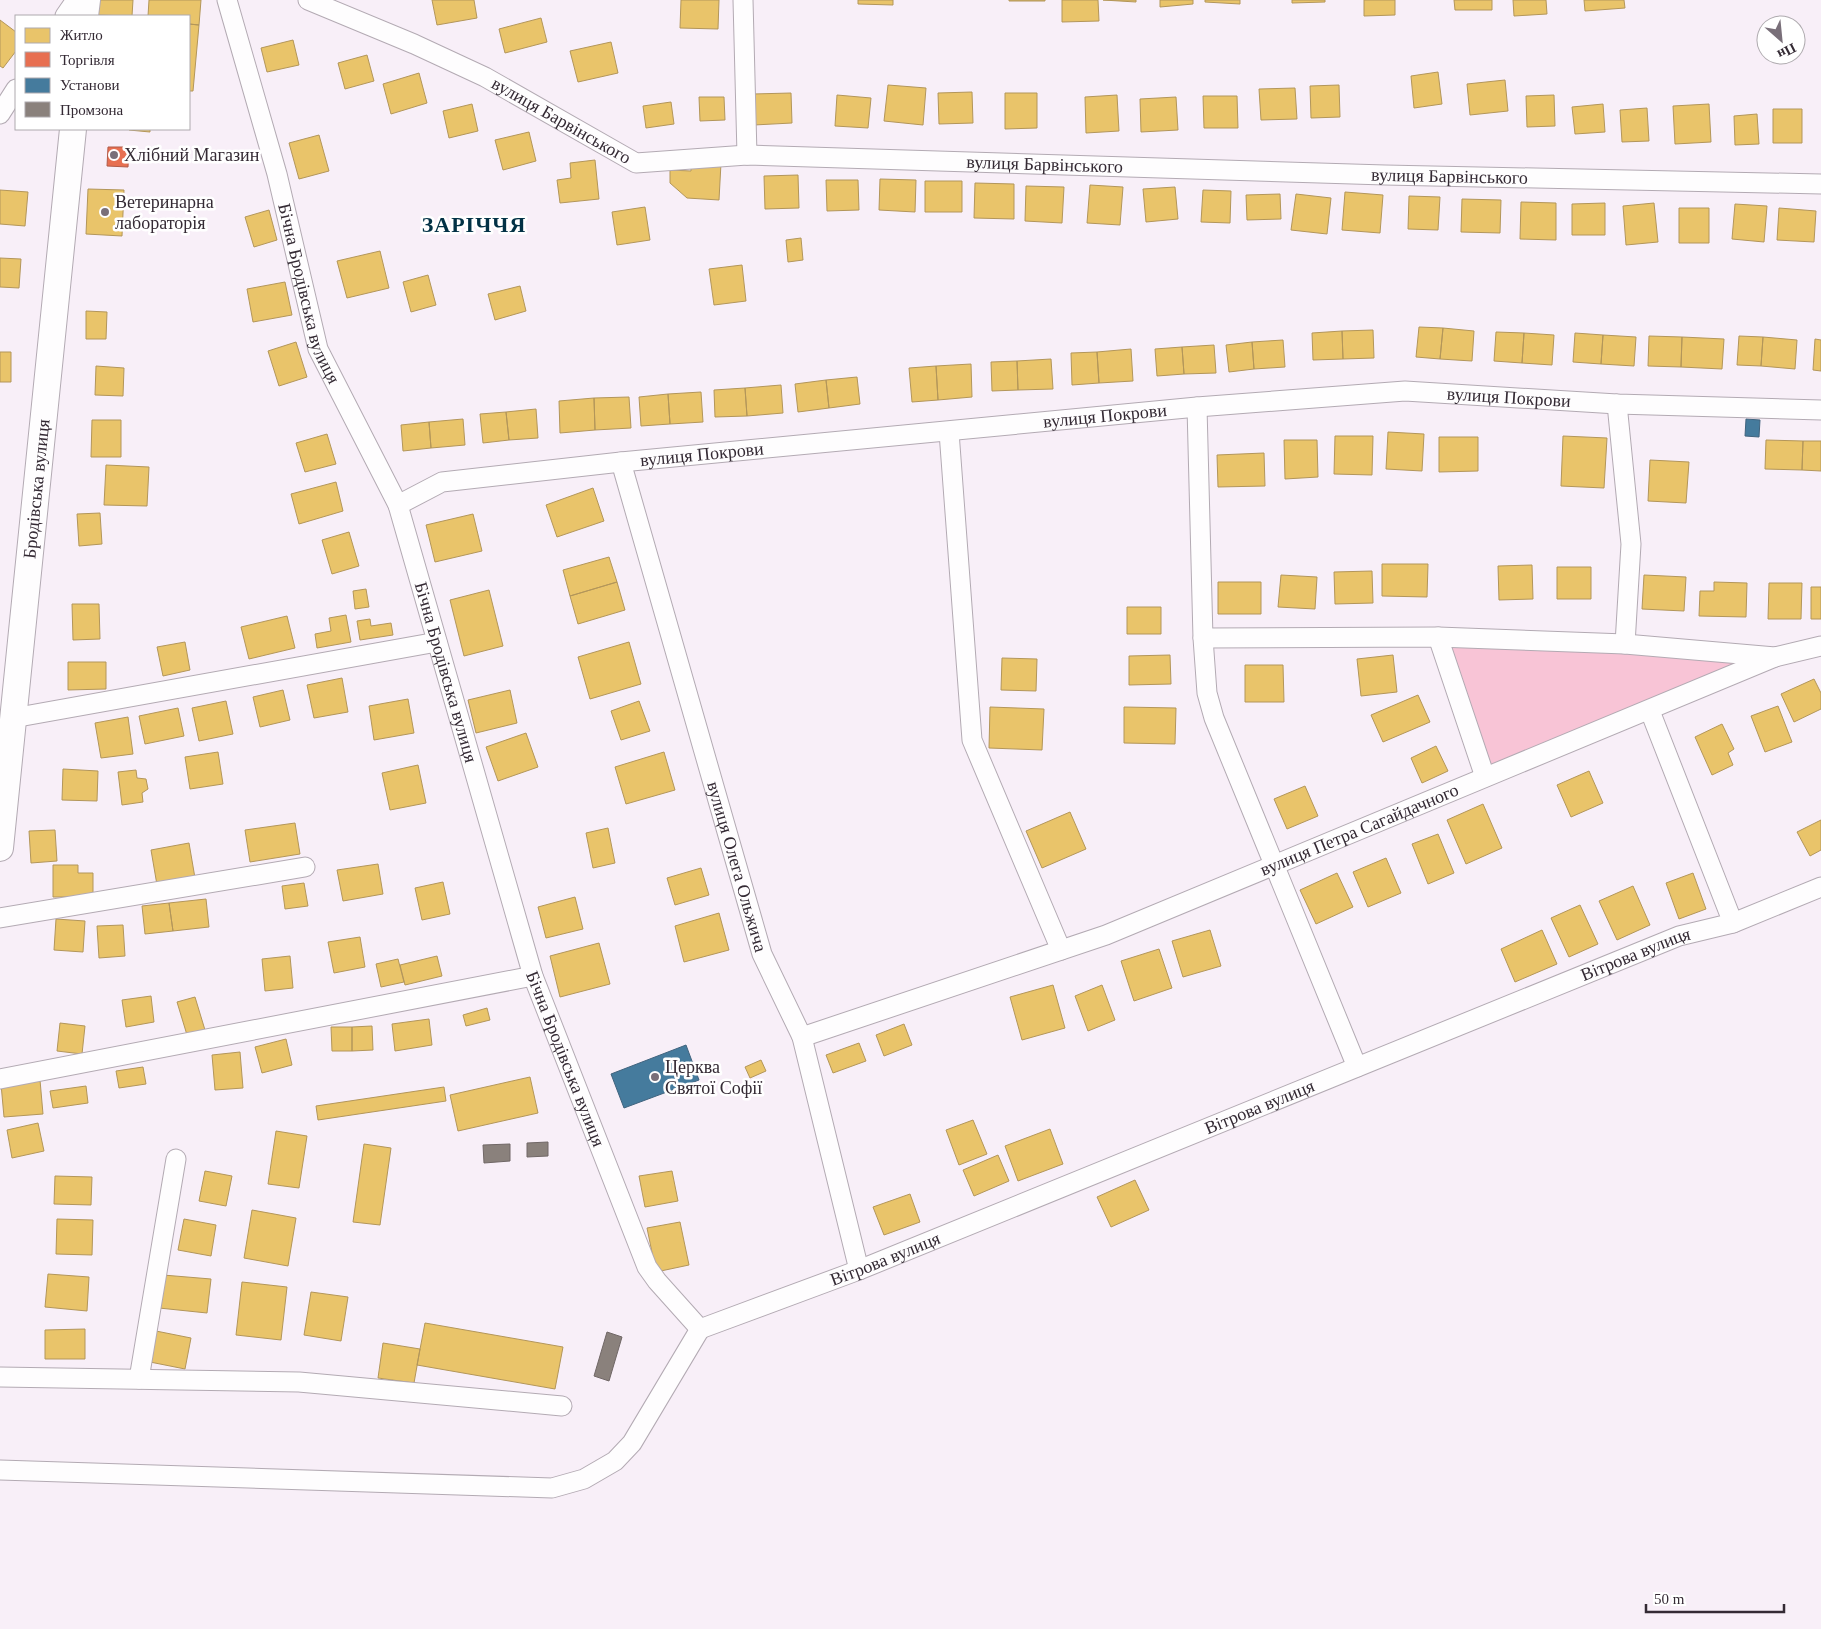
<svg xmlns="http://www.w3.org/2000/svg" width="1821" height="1629" font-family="Georgia,serif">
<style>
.green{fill:#f8c4d6}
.homes{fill:#e9c46a;stroke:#b3965a}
.shops{fill:#e76f51;stroke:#b15a48}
.public{fill:#457b9d;stroke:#40637e}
.industry{fill:#8a817c;stroke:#706766}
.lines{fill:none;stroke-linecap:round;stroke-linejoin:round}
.street-casing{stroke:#b3aab3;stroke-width:21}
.secondary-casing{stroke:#b3aab3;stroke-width:28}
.street{stroke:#fefdfe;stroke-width:19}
.secondary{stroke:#fefdfe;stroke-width:26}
.poi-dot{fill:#796f79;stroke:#fff;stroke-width:2}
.labels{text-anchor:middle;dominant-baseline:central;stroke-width:5;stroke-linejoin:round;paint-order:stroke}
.street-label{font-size:18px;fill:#342a34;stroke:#fff}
.poi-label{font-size:18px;fill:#342a34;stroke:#fff;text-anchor:start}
.district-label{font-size:22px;font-weight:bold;letter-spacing:1px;fill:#023145;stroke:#fff}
</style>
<rect width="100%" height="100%" fill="#f8eff8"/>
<path class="green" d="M1438,637L1791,648L1649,699L1487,771Z"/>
<path class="homes" d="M95,0H133L132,16L94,15Z
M149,0H201L199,25L189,24V16H148Z
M432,0H474L477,18L437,25Z
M681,0H719L718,29L680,28Z
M858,0H893V5L858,4Z
M1009,0H1045V1H1009Z
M1062,0H1098L1099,21L1062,22Z
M1103,0H1136V2Z
M1160,0H1193V4L1160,7Z
M1205,0H1240V4L1205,2Z
M1292,0H1325V2L1292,3Z
M1364,0H1395V15L1364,16Z
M1454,0H1492V10H1455Z
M1513,0H1546L1547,14L1514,16Z
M1584,0H1624L1625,8L1585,11Z
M541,18L547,42L505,53L499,29Z
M0,20L16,32V51L3,68L0,66Z
M189,24L199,25L193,91H189Z
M293,40L299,65L267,72L261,48Z
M611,42L618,73L578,82L570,51Z
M367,55L374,81L345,89L338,63Z
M1438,72L1442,104L1414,108L1411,76Z
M419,73L427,103L391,114L383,84Z
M1505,80L1508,111L1470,115L1467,84Z
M888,85L926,88L923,125L884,121Z
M1339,85L1340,117L1311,118L1310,86Z
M1295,88L1297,119L1261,120L1259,89Z
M972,92L973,123L939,124L938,93Z
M791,93L792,123L754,125L753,94Z
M1005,93H1037V128L1005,129Z
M837,95L871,98L868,128L835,126Z
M1117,95L1119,131L1086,133L1085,97Z
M1554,95L1555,126L1527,127L1526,96Z
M1203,96H1237L1238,128H1204Z
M699,97H724L725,120L700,121Z
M1176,97L1178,130L1141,132L1140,99Z
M671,102L674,124L646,128L643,106Z
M472,104L478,131L449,138L443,111Z
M1603,104L1605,132L1575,134L1572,107Z
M1709,104L1711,142L1675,144L1673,106Z
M1647,108L1649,141L1622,142L1620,110Z
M1773,109H1802V143H1773Z
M1757,114L1759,144L1735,145L1734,116Z
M129,129H150V132L129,130Z
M529,132L536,161L503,170L495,140Z
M319,135L329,171L299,179L289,143Z
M595,160L599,199L560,203L557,180L571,178L570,163Z
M691,162L721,163L719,200L687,198L670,183V170L691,171Z
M798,175L799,208L765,209L764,176Z
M880,179L916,180L915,212L879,210Z
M826,180H858L859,210L827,211Z
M925,181H962V212H925Z
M975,183L1014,184V219L974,218Z
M1090,185L1123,187L1120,225L1087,223Z
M1026,186L1064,187L1062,223L1025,221Z
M1175,187L1178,219L1146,222L1143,189Z
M88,189L124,190L122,236L86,234Z
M0,190L28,192L25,226L0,224Z
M1203,190L1231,191L1230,223L1201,222Z
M1345,192L1383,195L1380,233L1342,230Z
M1280,194L1281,219L1247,220L1246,195Z
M1296,194L1331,198L1327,234L1291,230Z
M1409,196L1440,197L1438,230L1408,229Z
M1462,199L1501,200L1500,233L1461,232Z
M1521,202L1556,203V240L1520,239Z
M1605,203V235H1572V204Z
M1654,203L1658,242L1626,245L1623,206Z
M1735,204L1767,206L1764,242L1732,239Z
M645,207L650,240L617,245L612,212Z
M1679,208H1709V243H1679Z
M1779,208L1816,211L1814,242L1777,240Z
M269,210L277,240L254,247L245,217Z
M801,238L803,260L788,262L786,240Z
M380,251L389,288L347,298L337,261Z
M0,258L21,259L19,288L0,287Z
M742,265L746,301L714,305L709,269Z
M428,275L436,305L411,312L403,282Z
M285,282L292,315L253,322L247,289Z
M520,286L526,311L495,320L488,294Z
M86,311L107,312L106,339H86Z
M1419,327L1443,328L1440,359L1416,357Z
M1443,328L1474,331L1472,361L1440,359Z
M1373,330L1374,358L1343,359L1342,331Z
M1342,331L1343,359L1313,360L1312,333Z
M1496,332L1524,333L1522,363L1494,361Z
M1524,333L1554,335L1552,365L1522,363Z
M1575,333L1603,335L1601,364L1573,362Z
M1603,335L1636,337L1634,366L1601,364Z
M1649,336L1682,337L1681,367L1648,366Z
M1739,336L1763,337L1761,366L1737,365Z
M1682,337L1724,339L1722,369L1681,367Z
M1763,337L1797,340L1795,369L1761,366Z
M1815,339L1821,340V371L1813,370Z
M1283,340L1285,367L1254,369L1252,342Z
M296,342L307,377L279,386L268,351Z
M1252,342L1254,369L1229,372L1226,345Z
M1214,345L1216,373L1184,374L1182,347Z
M1182,347L1184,374L1157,376L1155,349Z
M1131,349L1133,381L1099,383L1097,352Z
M0,352H11V382H0Z
M1097,352L1099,383L1072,385L1071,353Z
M1051,359L1053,389L1018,390L1017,361Z
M1017,361L1018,390L992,391L991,362Z
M971,364L972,397L938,400L936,366Z
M96,366L124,368L123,396L95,395Z
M936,366L938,400L912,402L909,368Z
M857,377L860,404L829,408L826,380Z
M826,380L829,408L798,412L795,384Z
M781,385L783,413L747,416L745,388Z
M745,388L747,416L715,417L714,390Z
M701,392L703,422L670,424L668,394Z
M668,394L670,424L641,426L639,397Z
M629,397L631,428L595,430L594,398Z
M594,398L595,430L560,433L559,401Z
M536,409L538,438L509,440L506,412Z
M506,412L509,440L483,443L480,414Z
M463,419L465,445L431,448L429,422Z
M92,420H121V457H91Z
M429,422L431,448L403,451L401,425Z
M1388,432L1424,434L1422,471L1386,469Z
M327,434L336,464L305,472L296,443Z
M1335,436H1373L1372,475L1334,474Z
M1563,436L1607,438L1604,488L1561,486Z
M1439,437H1478V471L1439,472Z
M1284,440H1317L1318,477L1285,479Z
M1766,440L1803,441L1802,470L1765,469Z
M1803,441H1821V471L1802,470Z
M1264,453L1265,486L1218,487L1217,455Z
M1650,460L1689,462L1686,503L1648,501Z
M106,465L149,467L147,506L104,505Z
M336,482L343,511L299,524L291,494Z
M593,488L604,521L557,537L546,505Z
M100,513L102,544L79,546L77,514Z
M473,514L482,551L435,562L426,525Z
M349,532L359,566L332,574L322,540Z
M609,557L617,582L570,596L563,570Z
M1382,564H1428L1427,597L1382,596Z
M1532,565L1533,599L1499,600L1498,566Z
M1557,567H1591V599H1557Z
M1372,571L1373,603L1335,604L1334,572Z
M1281,575L1317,577L1315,609L1278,607Z
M1644,575L1686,577L1684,611L1642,609Z
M617,582L625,610L578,624L570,596Z
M1218,582H1261V614H1218Z
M1714,582L1747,583L1746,617L1699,616L1700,591H1714Z
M1769,583H1802L1801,619H1768Z
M1811,587H1821V619H1811Z
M366,589L369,607L355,609L353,591Z
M489,590L503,646L464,656L450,600Z
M72,604H99L100,639L73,640Z
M1127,607H1161V634H1127Z
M346,615L351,642L317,648L315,634L331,631L329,618Z
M287,616L295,648L249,659L241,627Z
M370,619L371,626L391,623L393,635L360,640L357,621Z
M185,642L190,670L163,676L157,647Z
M629,642L641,684L590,699L578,657Z
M1170,655L1171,684L1129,685V656Z
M1393,655L1397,692L1361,696L1357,659Z
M1002,658L1037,659L1036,691L1001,690Z
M68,662H106V689L68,690Z
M1245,665H1283L1284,702H1245Z
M342,678L348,712L314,718L307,685Z
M1814,679L1821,693V709L1794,722L1781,694Z
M283,690L290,720L260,727L253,697Z
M510,690L517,723L476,733L468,700Z
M1418,695L1430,722L1383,742L1371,715Z
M408,699L414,733L374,740L369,706Z
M226,701L233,734L199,741L192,708Z
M639,701L650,731L621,740L611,711Z
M1778,706L1792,742L1765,752L1751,716Z
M990,707L1044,709L1042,750L989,748Z
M1124,707L1176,708L1175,744L1124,743Z
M178,708L184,736L145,744L139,716Z
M128,717L133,754L101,758L95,723Z
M1722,724L1734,749L1728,753L1733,765L1712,775L1695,737Z
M526,733L538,767L498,781L486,747Z
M1436,746L1448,771L1422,783L1411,758Z
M218,752L223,784L190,789L185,757Z
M664,752L675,790L626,804L615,767Z
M418,765L426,803L390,810L382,773Z
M63,769L98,771L97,801L62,800Z
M136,770L137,778L146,779L148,789L142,793L143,802L122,805L118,772Z
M1589,771L1603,803L1571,817L1557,785Z
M1305,786L1318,816L1287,829L1274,799Z
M1483,804L1502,848L1466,864L1447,820Z
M1070,812L1086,849L1042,868L1026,831Z
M1821,820V850L1810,856L1797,832Z
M295,823L300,854L250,862L245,830Z
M608,828L615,863L593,868L586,833Z
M55,830L57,861L31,863L29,831Z
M1438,834L1454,873L1428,884L1412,844Z
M189,843L195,878L157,885L151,850Z
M1386,858L1401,893L1368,907L1353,872Z
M378,864L383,894L343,901L337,870Z
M53,865H78V873H93V897H53Z
M701,868L709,895L675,905L667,878Z
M1337,873L1353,907L1316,924L1300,890Z
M1693,873L1706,909L1679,919L1666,883Z
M443,882L450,914L422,920L415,888Z
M304,883L308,906L285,909L282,886Z
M1633,886L1650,925L1617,940L1599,901Z
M575,897L583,929L546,938L538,907Z
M206,899L209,927L173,931L169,903Z
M169,903L173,931L145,934L142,906Z
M1580,905L1598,944L1569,957L1551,918Z
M719,913L729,950L684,962L675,926Z
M56,919L85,921L83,952L54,950Z
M123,925L125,956L99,958L97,926Z
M1210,930L1221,966L1183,977L1172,941Z
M1542,930L1557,964L1515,982L1501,949Z
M360,937L365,967L334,973L328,942Z
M599,943L610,984L560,997L550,956Z
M1159,949L1172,988L1134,1001L1121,961Z
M290,956L293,988L265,991L262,959Z
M437,956L442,976L405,985L400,965Z
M398,959L404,982L381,987L376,964Z
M1053,985L1065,1028L1022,1040L1010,997Z
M1102,985L1115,1020L1088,1031L1075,996Z
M151,996L154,1022L126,1027L122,1000Z
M195,997L205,1030L187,1035L177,1002Z
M487,1008L490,1020L466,1026L463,1015Z
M429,1019L432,1045L395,1051L392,1024Z
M60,1023L85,1026L82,1054L57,1051Z
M904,1024L912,1045L884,1056L876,1035Z
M372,1026L373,1050L352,1051V1027Z
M331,1027H352V1051H332Z
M286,1039L292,1065L262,1073L255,1047Z
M859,1043L866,1061L833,1073L826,1055Z
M240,1052L243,1088L215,1090L212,1055Z
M761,1060L766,1071L750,1078L745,1067Z
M143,1067L146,1084L119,1088L116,1071Z
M530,1077L538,1113L458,1131L450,1095Z
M40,1080L43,1114L4,1117L1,1084Z
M86,1086L88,1103L53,1108L50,1091Z
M444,1087L446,1101L318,1120L316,1106Z
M973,1120L987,1154L959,1165L946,1130Z
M38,1123L44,1151L12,1158L7,1130Z
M1050,1129L1063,1164L1018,1181L1005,1146Z
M276,1131L307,1136L299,1188L268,1184Z
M364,1144L391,1148L380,1225L353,1222Z
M998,1155L1009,1181L974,1196L963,1170Z
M205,1171L232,1176L226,1206L199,1201Z
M672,1171L678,1201L645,1207L639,1176Z
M55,1176L92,1177L91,1205L54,1204Z
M1135,1180L1149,1210L1111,1227L1097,1197Z
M910,1194L920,1222L884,1235L873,1207Z
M252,1210L296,1218L288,1266L244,1258Z
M57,1219L93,1220L92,1255L56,1254Z
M184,1219L216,1225L211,1256L178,1250Z
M680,1222L689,1265L656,1272L647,1228Z
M48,1274L89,1277L87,1311L45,1307Z
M163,1275L211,1279L207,1313L159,1308Z
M242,1282L287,1287L281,1340L236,1335Z
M311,1292L348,1297L341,1341L304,1335Z
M425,1323L563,1347L555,1389L417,1365Z
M85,1329V1359H45V1330Z
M156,1331L191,1338L185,1369L150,1362Z
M383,1343L420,1349L414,1383L378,1378Z"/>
<path class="shops" d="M108,147H129L128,167L107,166Z"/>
<path class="public" d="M1746,419L1760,420L1759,437L1745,436Z
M686,1045L699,1080L624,1108L611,1074Z"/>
<path class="industry" d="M548,1142V1156L527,1157V1143Z
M510,1144V1161L484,1163L483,1145Z
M607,1332L622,1337L609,1381L594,1376Z"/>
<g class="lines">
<defs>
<g id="street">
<path id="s1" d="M227,0L277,174L318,349L398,505L533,976L647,1267L657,1281L700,1329"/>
<path id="s2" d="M308,0L414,44L485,77L636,163L747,155L1385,175L1821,184"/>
<path d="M743,0L747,155"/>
<path d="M65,16L76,0"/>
<path d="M0,114L16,89"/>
<path d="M1617,404L1631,544L1625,644"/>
<path d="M1197,407L1203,638L1207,693L1214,718L1357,1067"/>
<path d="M949,432L972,740L1061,950"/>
<path id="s3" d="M621,462L762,954L802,1037L859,1270"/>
<path id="s4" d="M398,505L442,482L621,462L1197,407L1405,391L1617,404L1821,410"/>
<path d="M1438,637L1485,777"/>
<path d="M1203,638L1438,637L1625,644L1775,657L1821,646"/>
<path d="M1650,711L1733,923"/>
<path d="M13,718L437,642"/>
<path d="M0,918L305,867"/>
<path id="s5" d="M802,1037L1106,935L1775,657"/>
<path d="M0,1079L533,976"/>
<path id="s6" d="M700,1329L859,1270L1679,936L1733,923L1821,887"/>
<path d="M0,1377L299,1382L562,1406"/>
<path d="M139,1379L176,1159"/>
<path d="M0,1470L552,1488L584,1479L615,1461L632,1443L700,1329"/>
</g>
<g id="secondary">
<path d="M85,16L87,0"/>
<path id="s7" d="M0,848L73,129"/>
</g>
</defs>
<use href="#street" class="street-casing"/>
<use href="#secondary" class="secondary-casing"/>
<use href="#street" class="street"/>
<use href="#secondary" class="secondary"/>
</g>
<g class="poi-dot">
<circle cx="114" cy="155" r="5"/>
<circle cx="105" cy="212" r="5"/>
<circle cx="655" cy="1077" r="5"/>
</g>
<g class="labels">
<g class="street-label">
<text stroke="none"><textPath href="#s2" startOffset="281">вулиця Барвінського</textPath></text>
<text stroke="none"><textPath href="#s2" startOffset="776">вулиця Барвінського</textPath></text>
<text stroke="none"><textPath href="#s2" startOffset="1181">вулиця Барвінського</textPath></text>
<text stroke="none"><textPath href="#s1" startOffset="305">Бічна Бродівська вулиця</textPath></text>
<text stroke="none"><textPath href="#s4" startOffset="1121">вулиця Покрови</textPath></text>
<text stroke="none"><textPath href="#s4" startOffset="716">вулиця Покрови</textPath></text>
<text stroke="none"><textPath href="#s4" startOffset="311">вулиця Покрови</textPath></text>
<text stroke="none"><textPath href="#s7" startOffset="361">Бродівська вулиця</textPath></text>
<text stroke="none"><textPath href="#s1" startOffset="710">Бічна Бродівська вулиця</textPath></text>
<text stroke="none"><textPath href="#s5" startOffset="595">вулиця Петра Сагайдачного</textPath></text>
<text stroke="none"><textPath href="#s3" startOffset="421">вулиця Олега Ольжича</textPath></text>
<text stroke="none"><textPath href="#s6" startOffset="1008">Вітрова вулиця</textPath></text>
<text stroke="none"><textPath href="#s1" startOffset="1115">Бічна Бродівська вулиця</textPath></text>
<text stroke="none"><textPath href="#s6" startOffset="602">Вітрова вулиця</textPath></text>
<text stroke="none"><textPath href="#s6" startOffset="198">Вітрова вулиця</textPath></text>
</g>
<g class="poi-label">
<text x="124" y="155">Хлібний Магазин</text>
<text x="115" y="202">Ветеринарна<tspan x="115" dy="21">лабораторія</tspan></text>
<text x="665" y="1067">Церква<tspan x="665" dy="21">Святої Софії</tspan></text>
</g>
<g class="district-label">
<text x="474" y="224">ЗАРІЧЧЯ</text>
</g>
</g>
<rect x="15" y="15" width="175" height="115" fill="#ffffff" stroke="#aeaaae"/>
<rect x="25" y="28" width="25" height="15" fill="#e9c46a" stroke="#aeaaae"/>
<text x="60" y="40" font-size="15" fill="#342a34">Житло</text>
<rect x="25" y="52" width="25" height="15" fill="#e76f51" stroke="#aeaaae"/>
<text x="60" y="65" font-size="15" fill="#342a34">Торгівля</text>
<rect x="25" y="78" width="25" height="15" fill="#457b9d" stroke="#aeaaae"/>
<text x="60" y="90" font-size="15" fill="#342a34">Установи</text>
<rect x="25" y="102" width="25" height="15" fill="#8a817c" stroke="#aeaaae"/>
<text x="60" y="115" font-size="15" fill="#342a34">Промзона</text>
<g transform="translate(1781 40) rotate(153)"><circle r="24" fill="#ffffff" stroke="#aeaaae"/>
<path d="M0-4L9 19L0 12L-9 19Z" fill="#796f79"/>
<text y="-8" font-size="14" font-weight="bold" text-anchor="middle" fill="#342a34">Пн</text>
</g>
<path d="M1646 1604v8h138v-8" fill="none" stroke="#342a34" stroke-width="2.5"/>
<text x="1654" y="1604" font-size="15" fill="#342a34" stroke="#ffffff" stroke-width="4" paint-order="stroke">50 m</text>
</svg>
